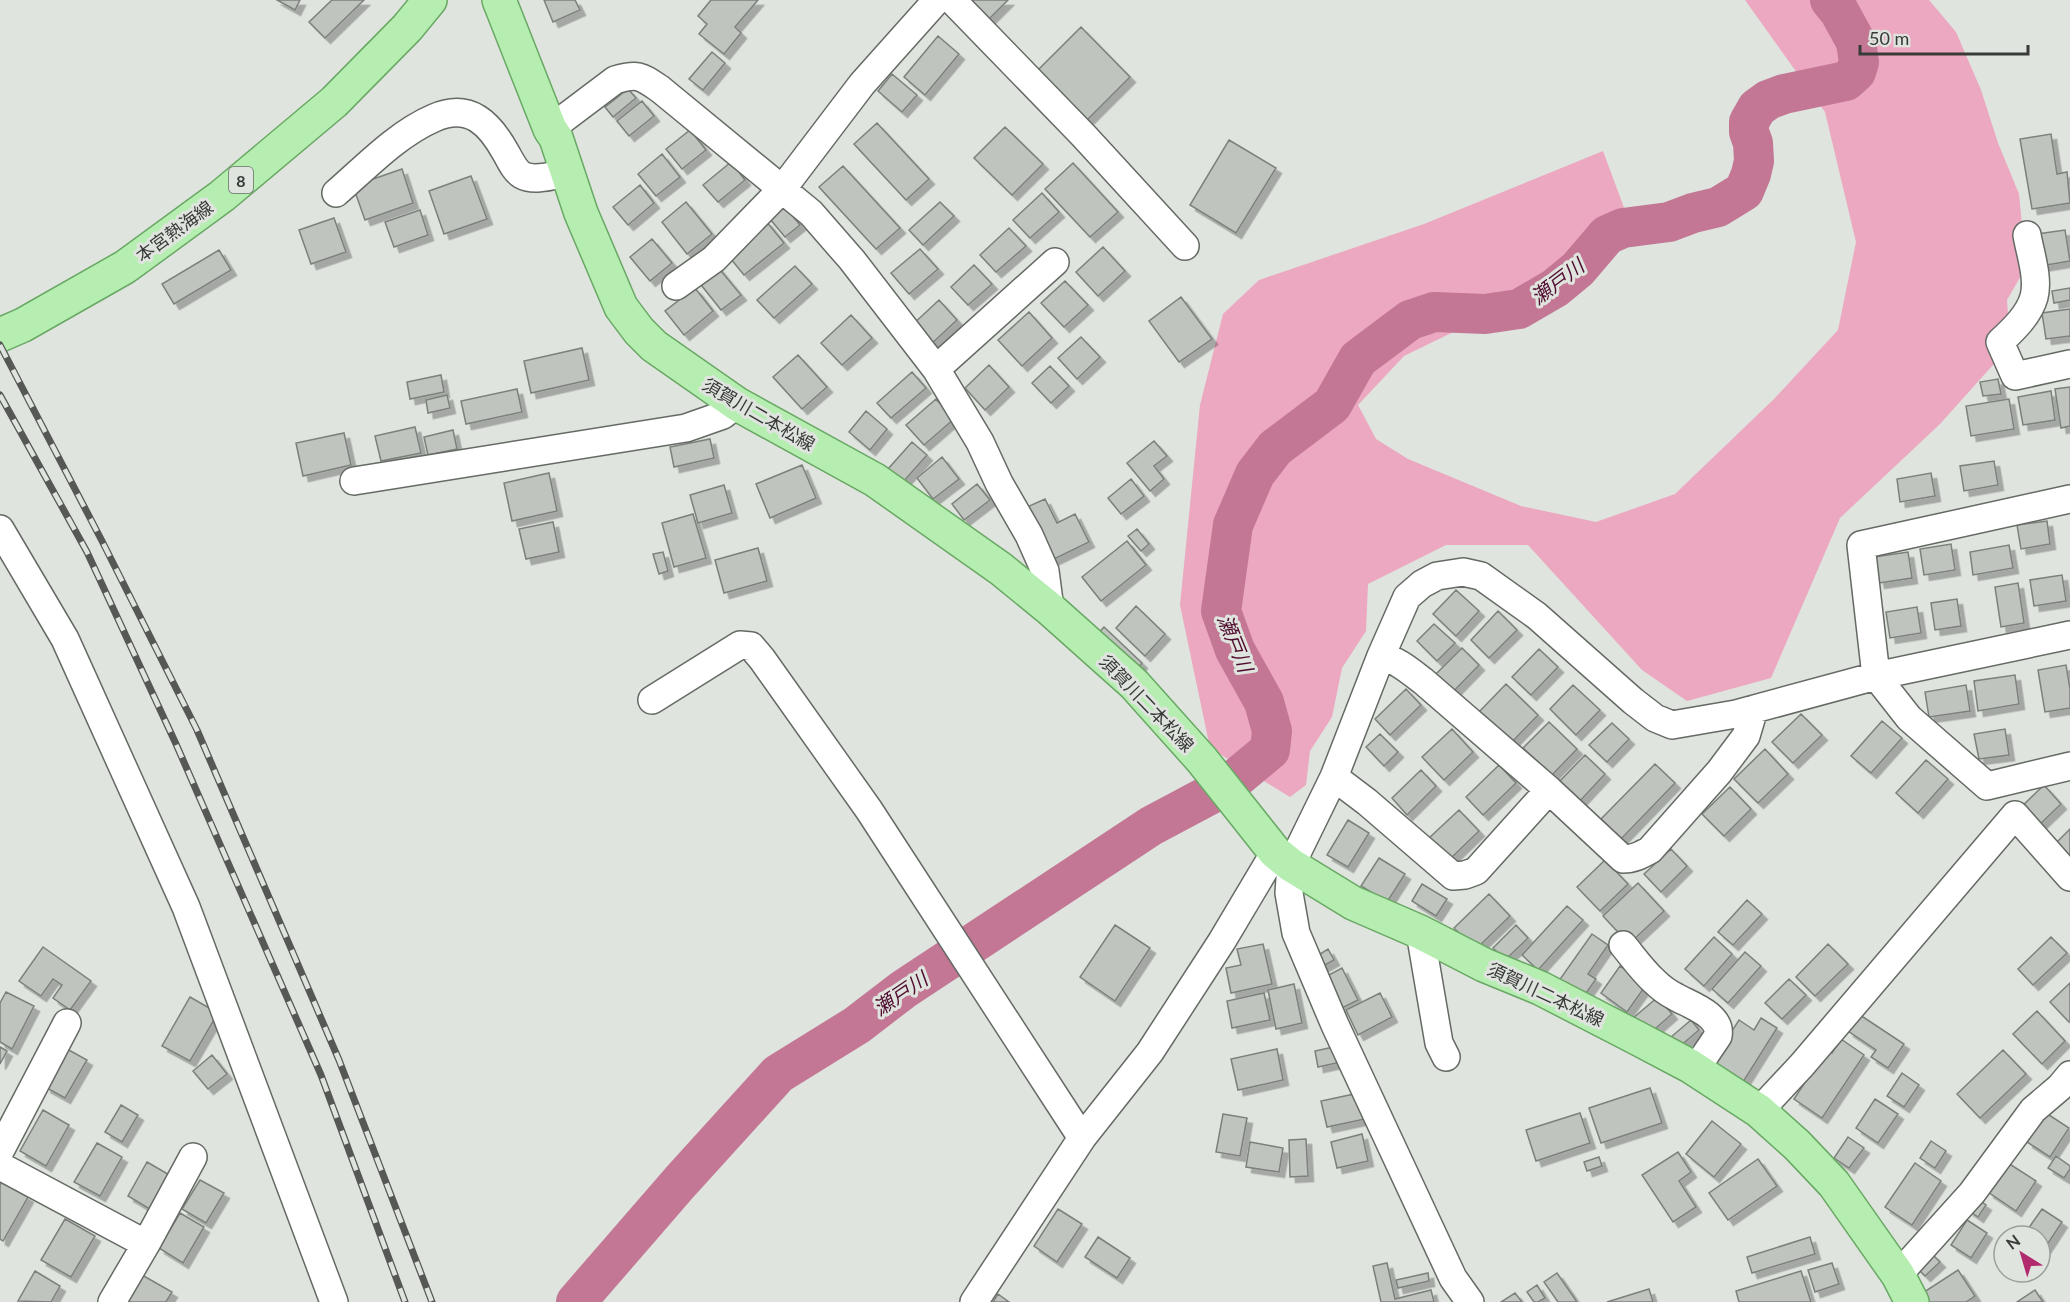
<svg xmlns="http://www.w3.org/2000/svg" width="2070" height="1302" font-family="Lato,'Noto Sans JP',sans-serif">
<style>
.green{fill:#eca7c1}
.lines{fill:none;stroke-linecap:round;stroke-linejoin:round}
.river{stroke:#c37795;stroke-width:40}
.building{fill:#bfc4be;stroke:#7c817c;stroke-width:1.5;filter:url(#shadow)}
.minor-casing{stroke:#656a64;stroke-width:30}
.major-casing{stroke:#69a864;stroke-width:36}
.minor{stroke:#fff;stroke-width:27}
.major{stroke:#b5eeb0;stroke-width:33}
.rail-casing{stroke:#565855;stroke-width:7}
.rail{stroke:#dfe4de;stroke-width:4.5;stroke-dasharray:14;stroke-linecap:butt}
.labels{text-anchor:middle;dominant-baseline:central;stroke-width:6;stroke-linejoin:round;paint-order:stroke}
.shield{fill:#dfe4de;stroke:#6a6d6a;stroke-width:1.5}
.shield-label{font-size:16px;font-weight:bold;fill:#383a38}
.street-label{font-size:18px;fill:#383a38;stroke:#dfe4de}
.water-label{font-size:20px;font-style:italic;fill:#500c2f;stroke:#dfe4de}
</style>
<defs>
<filter id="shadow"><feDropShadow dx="5.5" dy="5.5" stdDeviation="0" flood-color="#0004"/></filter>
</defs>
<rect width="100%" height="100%" fill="#dfe4de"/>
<path class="green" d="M1745,0H1929L1956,32L1981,90L1998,143L2019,194L2026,267L2007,300L2010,346L1940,424L1840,518L1771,678L1687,701L1642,670L1528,545H1446L1368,584L1366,631L1342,668L1332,717L1310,751L1306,785L1290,797L1210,748L1180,605L1200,405L1223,314L1259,280L1424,224L1603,151L1626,213L1515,302L1404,356L1358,405L1376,439L1408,459L1521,506L1596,522L1675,494L1774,399L1838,330L1856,242L1825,112Z"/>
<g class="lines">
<path class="river" d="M576,1302L680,1182L778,1074L857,1025L904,989L1151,826L1228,785L1270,750L1272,731L1264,702L1235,650L1221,611L1233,525L1255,474L1275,448L1332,405L1358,359L1410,320L1434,312L1485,314L1519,309L1555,288L1578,269L1607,235L1623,228L1669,222L1693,213L1718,207L1744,191L1751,174L1754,161L1753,143L1749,132V122L1757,108L1768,100L1784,94L1846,81L1856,72L1859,62L1856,42L1839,11L1830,0"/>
</g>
<path class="building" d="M277,0H300L295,10Z
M332,0H364L325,38L309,22Z
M544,0H575L580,10L553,22Z
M711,0H758L735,27L741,33L724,54L699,34L707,24L698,16Z
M967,0H1008L987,21Z
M1081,27L1130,77L1086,121L1037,71Z
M938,36L959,54L925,95L904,77Z
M712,52L725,63L703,90L689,79Z
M892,74L917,95L902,112L878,91Z
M628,89L636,98L613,117L605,107Z
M642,101L654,116L629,136L617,121Z
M877,123L929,179L906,200L854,144Z
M1005,127L1043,164L1012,195L974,158Z
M690,130L706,150L682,169L666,149Z
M2051,134L2057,174L2067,172L2070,203L2032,209L2020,139Z
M1229,140L1276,168L1236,233L1190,205Z
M662,154L680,177L656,196L638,174Z
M731,162L745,180L718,202L703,185Z
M1073,163L1118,212L1090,237L1045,189Z
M843,166L900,228L876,249L819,187Z
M402,169L413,203L365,220L353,186Z
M471,176L487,219L444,234L429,191Z
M640,185L654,203L628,225L613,207Z
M1042,193L1059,212L1030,238L1013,220Z
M686,202L712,234L687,254L662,222Z
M940,202L954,216L923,245L909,230Z
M785,207L800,225L785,237L770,219Z
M420,210L428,235L394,247L385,222Z
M334,218L346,252L311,264L299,230Z
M766,221L784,243L744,275L726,253Z
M1009,228L1026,246L996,272L980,255Z
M2065,230L2070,261L2035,267L2030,235Z
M652,239L672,263L650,281L630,257Z
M1103,247L1125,271L1098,296L1076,272Z
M920,249L938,269L909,294L891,273Z
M219,250L231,270L174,304L162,284Z
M974,265L992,284L968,305L951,287Z
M717,266L741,295L721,310L698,281Z
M795,266L812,284L774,318L757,300Z
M1065,281L1088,305L1064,327L1041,303Z
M695,288L713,311L684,335L665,311Z
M2070,288V300L2054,303L2052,291Z
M1181,297L1212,339L1179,362L1149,321Z
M939,300L957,320L928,347L910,327Z
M2070,309V336L2046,339L2042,313Z
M1029,312L1052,338L1022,366L998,340Z
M851,315L872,338L842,365L821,343Z
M1081,337L1100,357L1077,379L1058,358Z
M582,348L589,380L531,393L524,361Z
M798,355L827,387L802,409L773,377Z
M989,365L1009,387L985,410L965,388Z
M1050,366L1069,386L1051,403L1032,383Z
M912,372L926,388L891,418L877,403Z
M441,375L444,392L410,399L407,382Z
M1998,379L2001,394L1983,396L1980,382Z
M2070,387V426L2061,428L2055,389Z
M517,389L522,412L466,424L461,401Z
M2051,391L2055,420L2023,425L2018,397Z
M447,395L450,408L428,413L426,400Z
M936,399L954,419L924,445L906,425Z
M2009,399L2014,429L1971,436L1966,406Z
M866,411L887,429L870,450L849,432Z
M415,427L421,453L381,461L375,436Z
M453,430L457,449L428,455L424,437Z
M344,433L351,465L303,476L296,443Z
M710,439L714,458L674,467L670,447Z
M1154,441L1167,456L1154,466L1164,479L1150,491L1127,463Z
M912,442L927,455L903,482L888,469Z
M942,457L959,479L933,499L917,478Z
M1994,461L1998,485L1964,491L1960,466Z
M802,465L816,498L770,518L756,484Z
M549,473L557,511L512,521L504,483Z
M1931,473L1935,496L1900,502L1897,479Z
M1131,479L1144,496L1121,514L1108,498Z
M977,484L990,500L964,520L952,504Z
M724,485L732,513L698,523L690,495Z
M1045,499L1057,523L1075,514L1089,542L1052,560L1027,507Z
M693,514L706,558L674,567L662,523Z
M2047,521L2050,544L2021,549L2017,525Z
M553,522L559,552L526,559L519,529Z
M1137,529L1149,544L1141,551L1128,536Z
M1127,541L1146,565L1101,601L1082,577Z
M1951,544L1955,570L1924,575L1920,549Z
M2009,545L2013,568L1973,575L1970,552Z
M758,548L767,581L724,593L715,560Z
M663,552L668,571L659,574L653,554Z
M1908,552L1912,578L1879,583L1874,557Z
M2062,575L2066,601L2034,606L2030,580Z
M2018,583L2024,623L2001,627L1995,587Z
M1456,590L1479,611L1456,636L1433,614Z
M1957,599L1961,626L1935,630L1931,603Z
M1136,606L1165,634L1145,656L1116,628Z
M1917,607L1921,633L1890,638L1886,612Z
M1498,611L1517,630L1489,658L1471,640Z
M1434,624L1455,643L1437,661L1417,641Z
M1104,627L1142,663L1132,674L1094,638Z
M1462,648L1479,665L1450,695L1432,678Z
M1539,649L1558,667L1531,695L1512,677Z
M2066,665L2070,689V708L2045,712L2038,670Z
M2015,675L2019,704L1978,711L1974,681Z
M1506,684L1538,715L1511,743L1479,712Z
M1573,685L1600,710L1576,735L1550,709Z
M1966,685L1970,711L1929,717L1925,692Z
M1406,689L1421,705L1390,735L1375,719Z
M1801,714L1822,735L1793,763L1772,742Z
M1882,721L1902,738L1871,773L1851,756Z
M1549,722L1577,749L1552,775L1523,748Z
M1612,723L1629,739L1607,762L1589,745Z
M1452,729L1473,752L1444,780L1422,757Z
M2005,729L2009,755L1979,759L1974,734Z
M1380,734L1398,752L1384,766L1366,747Z
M1765,749L1788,774L1758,803L1734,779Z
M1585,755L1605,774L1579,802L1559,782Z
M1926,760L1948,779L1918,813L1896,793Z
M1655,764L1675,783L1621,839L1601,819Z
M1499,765L1516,783L1483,815L1466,797Z
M1421,770L1436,786L1407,815L1392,798Z
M2044,785L2061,804L2036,828L2018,810Z
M1730,787L1751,809L1724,836L1702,814Z
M1459,810L1479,831L1449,860L1429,838Z
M1348,820L1369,833L1348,867L1327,855Z
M2070,829V862L2054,845Z
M1671,849L1687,866L1661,892L1644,874Z
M1379,858L1405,874L1387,902L1361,886Z
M1605,860L1628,884L1600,911L1577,887Z
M1638,883L1664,911L1629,944L1603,916Z
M1422,884L1447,899L1436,916L1412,901Z
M1489,894L1510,916L1475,950L1454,928Z
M1747,900L1762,914L1733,945L1718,932Z
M1567,906L1583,920L1538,970L1522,955Z
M1115,925L1150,948L1115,1001L1080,977Z
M1516,925L1528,938L1505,960L1493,948Z
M1592,934L1608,945L1588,974L1596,979L1582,999L1558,982Z
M1714,937L1732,954L1704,986L1685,969Z
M2051,937L2067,953L2033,985L2018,969Z
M1263,944L1272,984L1231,993L1226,968L1241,965L1237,949Z
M1828,944L1848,964L1815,996L1796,977Z
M43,947L91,981L70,1010L53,998L62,985L53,979L41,996L19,981Z
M1328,949L1334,960L1323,966L1317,956Z
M1745,952L1761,966L1728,1003L1712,989Z
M1620,966L1646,985L1627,1012L1601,993Z
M1342,968L1358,1000L1342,1008L1325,977Z
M1789,979L1806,995L1782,1019L1765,1003Z
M2070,983V1021L2069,1022L2050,1002Z
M1294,984L1302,1023L1276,1029L1268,990Z
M6,992L34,1006L12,1049L0,1042V1003Z
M1264,993L1270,1020L1232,1028L1227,1001Z
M1380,993L1392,1017L1358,1035L1346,1010Z
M190,997L218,1013L190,1061L162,1046Z
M1658,997L1672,1014L1648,1035L1633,1018Z
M2037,1011L2065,1041L2042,1064L2013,1034Z
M1860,1015L1904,1044L1888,1068L1871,1057L1876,1050L1848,1031Z
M1761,1018L1777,1028L1743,1082L1712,1062L1739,1020L1754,1030Z
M1691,1020L1699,1030L1679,1047L1671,1037Z
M1841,1039L1864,1055L1822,1118L1794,1099L1827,1049L1832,1053Z
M1338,1046L1341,1062L1318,1067L1315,1051Z
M0,1047L7,1051L0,1064Z
M67,1049L87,1060L65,1098L45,1087Z
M1277,1049L1283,1080L1238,1090L1231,1059Z
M2003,1050L2026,1074L1980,1118L1957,1094Z
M212,1055L227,1074L208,1089L193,1071Z
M1902,1073L1919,1085L1904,1107L1887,1096Z
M1650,1088L1662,1123L1601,1143L1589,1108Z
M1359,1093L1365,1119L1327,1127L1321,1101Z
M1875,1099L1898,1114L1878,1143L1856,1128Z
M121,1105L138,1115L122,1142L105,1132Z
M43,1110L69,1125L46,1166L20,1151Z
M1580,1113L1590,1143L1536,1161L1526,1130Z
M2046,1113L2069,1128L2050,1157L2027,1142Z
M1223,1114L1247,1118L1240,1156L1216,1152Z
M1712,1121L1741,1144L1714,1177L1686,1154Z
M1362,1134L1368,1161L1337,1168L1331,1142Z
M1848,1137L1864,1148L1849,1168L1834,1158Z
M1306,1139L1308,1176L1290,1177L1289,1140Z
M1931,1141L1946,1151L1935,1168L1920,1158Z
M1250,1142L1283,1148L1279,1172L1246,1167Z
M97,1143L122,1157L100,1196L74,1182Z
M1678,1152L1691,1172L1679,1181L1696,1207L1673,1222L1642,1175Z
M2056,1156L2070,1166V1169L2064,1178L2048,1168Z
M1599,1157L1602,1166L1587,1171L1584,1162Z
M1758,1159L1777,1186L1728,1220L1709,1193Z
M147,1162L173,1177L153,1211L128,1196Z
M1915,1163L1941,1181L1912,1225L1885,1207Z
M2008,1163L2036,1181L2016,1211L1988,1192Z
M200,1180L224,1193L206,1223L182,1209Z
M2,1182L28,1197L3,1241L0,1239V1185Z
M1976,1198L1986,1205L1978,1217L1968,1210Z
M1058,1209L1082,1224L1057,1262L1034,1246Z
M2042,1209L2062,1222L2041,1254L2040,1236H2023Z
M180,1213L204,1227L183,1263L159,1248Z
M65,1219L95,1236L71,1277L41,1260Z
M1967,1220L1987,1233L1971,1258L1951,1245Z
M1098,1237L1130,1258L1117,1278L1085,1257Z
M1810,1237L1815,1254L1752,1273L1747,1257Z
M1932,1254L1940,1262L1925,1276L1917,1268Z
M1387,1263L1395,1299L1431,1290L1434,1302H1381L1373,1266Z
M1832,1263L1839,1284L1815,1292L1808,1270Z
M1958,1270L1975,1296L1966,1302H1926L1921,1294Z
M35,1271L60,1286L51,1302L18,1301Z
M1801,1271L1811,1302H1739L1736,1291Z
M1428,1273L1429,1281L1398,1288L1396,1280Z
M1557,1273L1577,1302H1558L1544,1282Z
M142,1275L172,1292L166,1302H127Z
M1537,1285L1545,1298L1538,1302H1534L1527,1292Z
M1649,1289L1653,1302H1607Z
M2035,1290L2043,1302H2017Z
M1515,1293L1522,1302H1501Z
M998,1294L1009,1302H993Z"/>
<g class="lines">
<defs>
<path id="minor" d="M952,0L1084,136L1185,246
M550,129L615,80C638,73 641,76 660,89L811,213L852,260L936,369L980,442L999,483L1029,535L1045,571L1050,609
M336,193C366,167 397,134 434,118C470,102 490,124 506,153C510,160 515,171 522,175C534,182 555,175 567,173
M2027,235C2030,253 2039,278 2034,297C2029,315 2013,330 2000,342L2015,376L2070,364
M676,286L714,259L783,188L862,84L937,0
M936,369L1055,262
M354,481L686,428L723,415L737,404
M2070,499L1861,545L1876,676L1909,718L1987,786L2070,766
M0,529L65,639L186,907L334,1302
M1381,656C1397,660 1410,671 1423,681L1549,790
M652,700L740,645L751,646L762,659L869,810L1082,1138
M1334,777L1367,802L1453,876L1465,875L1476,871L1549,790L1623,859C1634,859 1641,855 1650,850L1719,772L1746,736L1754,709
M1420,932L1439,1043L1446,1057
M1623,945C1633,957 1642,970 1654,981C1660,987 1668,993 1676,997C1690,1005 1722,1015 1718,1036L1695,1070
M1759,1111L1802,1065L2015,815L2070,877
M0,1151L67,1023
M0,1166L146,1244L112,1302
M146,1244L193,1157
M1898,1275L1972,1193L2033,1110L2060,1087L2070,1075
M974,1302L1082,1138L1150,1052L1222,941L1275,852
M1470,1302L1453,1278L1335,1025L1296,933L1289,893L1291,865L1334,777L1381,656L1407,597L1422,584L1437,576L1463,572L1481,576L1537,616L1633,701L1655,718L1672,725L1736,714L1876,676L2070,635"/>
<path id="major" d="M499,0L550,129L556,138L581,213L621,307L639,331L654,346L737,404L875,480L1001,569L1050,609L1134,684L1202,760L1275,852L1291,865L1353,903L1420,932L1484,965L1540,988L1637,1038L1690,1066L1759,1111L1797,1145L1834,1184L1898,1275L1912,1302
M0,335L23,325L125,267L222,196L334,102L407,28L430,0"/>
</defs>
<use href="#minor" class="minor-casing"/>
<use href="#major" class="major-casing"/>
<use href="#minor" class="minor"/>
<use href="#major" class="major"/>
<defs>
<path id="rail" d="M0,345L102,541L197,730L339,1060L432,1302
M0,395L87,552L176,744L321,1075L405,1302"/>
</defs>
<use href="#rail" class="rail-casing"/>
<use href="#rail" class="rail"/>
</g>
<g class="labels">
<rect class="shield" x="229" y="167" width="24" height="26" rx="4.5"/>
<g class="shield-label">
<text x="241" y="180">8</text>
</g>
<g class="street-label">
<text transform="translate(174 231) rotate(-36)">本宮熱海線</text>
<text transform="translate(759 414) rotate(30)">須賀川二本松線</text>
<text transform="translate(1147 703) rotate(46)">須賀川二本松線</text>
<text transform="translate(1546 994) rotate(25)">須賀川二本松線</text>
</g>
<g class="water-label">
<text transform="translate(1557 281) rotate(-37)">瀬戸川</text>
<text transform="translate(1236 643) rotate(68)">瀬戸川</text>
<text transform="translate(900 993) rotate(-34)">瀬戸川</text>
</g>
</g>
<g transform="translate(2022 1254) rotate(323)"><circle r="28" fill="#dfe4de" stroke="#9ca09c" stroke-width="1.5"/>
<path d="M0-4.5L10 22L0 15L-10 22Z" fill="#b12a6e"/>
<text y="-9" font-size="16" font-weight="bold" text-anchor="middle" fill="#383a38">N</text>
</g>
<path d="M1860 45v9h168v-9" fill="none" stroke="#383a38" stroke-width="3"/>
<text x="1869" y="45" font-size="18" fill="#383a38" stroke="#dfe4de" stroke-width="4.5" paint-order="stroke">50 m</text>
</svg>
